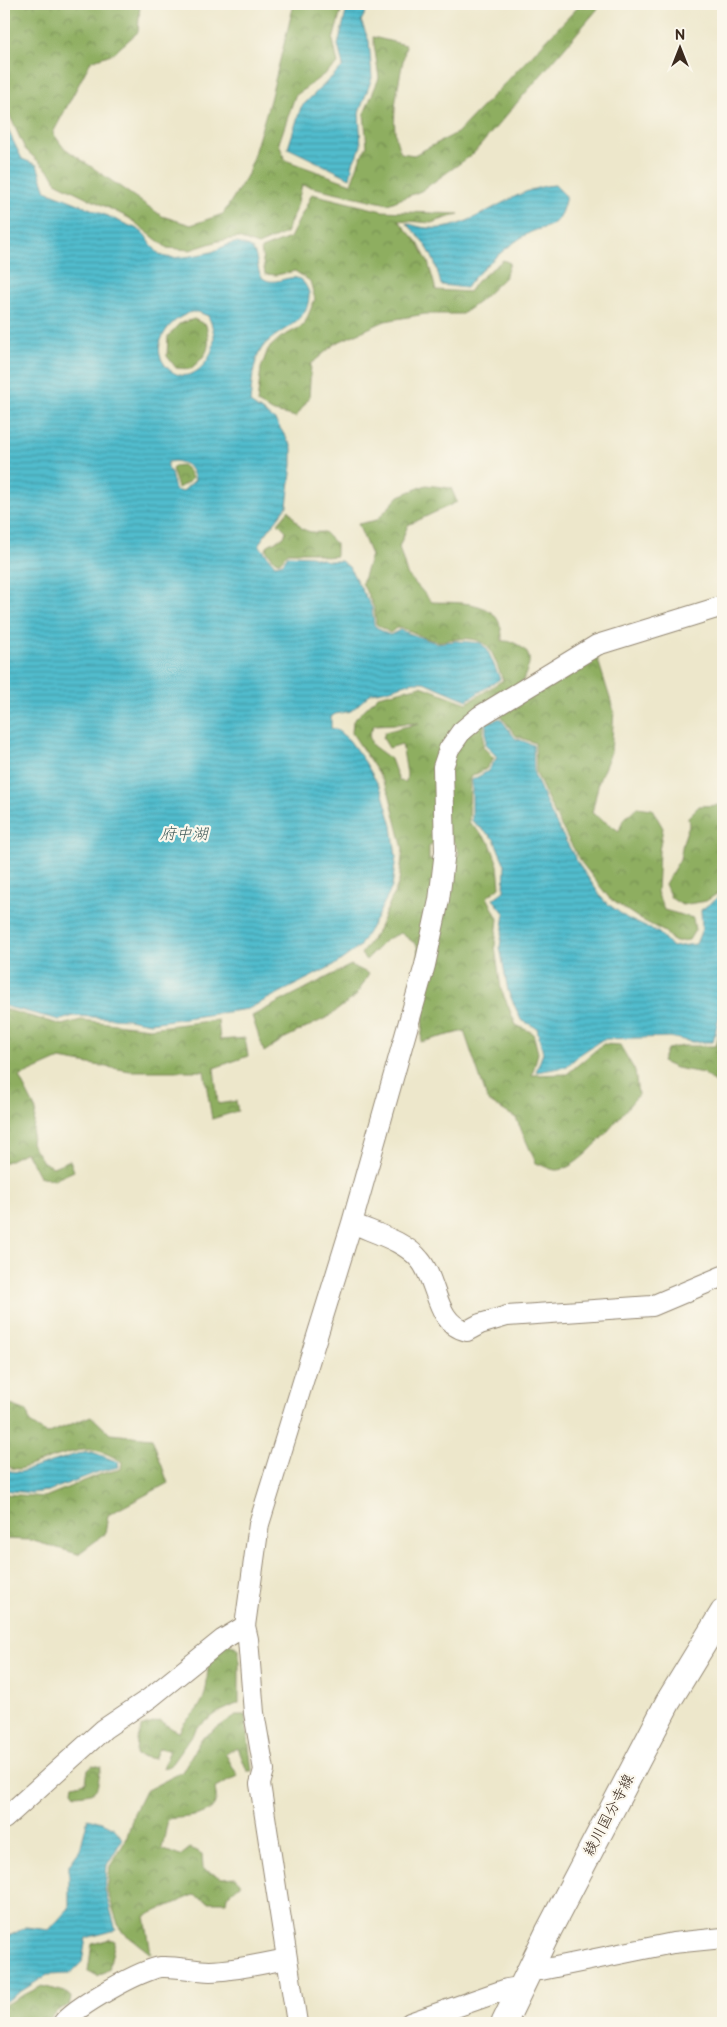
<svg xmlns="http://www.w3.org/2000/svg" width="727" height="2027" font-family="'Balsamiq Sans','Klee One',sans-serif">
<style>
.forest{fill:url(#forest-crowns);stroke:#646c40;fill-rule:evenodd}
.water{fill:url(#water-rules);stroke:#467376;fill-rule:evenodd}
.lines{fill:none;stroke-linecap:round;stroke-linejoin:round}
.minor-casing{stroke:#948874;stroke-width:22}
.major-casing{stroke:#948874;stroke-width:27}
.minor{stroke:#fff;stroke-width:20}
.major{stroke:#fff;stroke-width:25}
.labels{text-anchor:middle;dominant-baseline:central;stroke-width:4.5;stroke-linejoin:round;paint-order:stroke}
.street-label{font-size:15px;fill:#3b2a1e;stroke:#fbf7ec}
.water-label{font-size:16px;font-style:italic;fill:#435d5b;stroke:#fbf7ec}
</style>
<defs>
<pattern id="forest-crowns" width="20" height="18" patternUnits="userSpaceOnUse" patternTransform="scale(1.25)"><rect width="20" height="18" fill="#8eae61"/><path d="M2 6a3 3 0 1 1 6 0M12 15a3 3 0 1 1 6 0" fill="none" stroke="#758e4f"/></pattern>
<pattern id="water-rules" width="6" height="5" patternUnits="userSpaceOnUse" patternTransform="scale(1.25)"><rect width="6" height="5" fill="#51bccd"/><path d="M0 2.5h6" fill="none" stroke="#4499a6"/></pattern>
</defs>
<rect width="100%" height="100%" fill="#fbf7ec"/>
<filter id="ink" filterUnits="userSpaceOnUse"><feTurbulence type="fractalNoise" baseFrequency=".02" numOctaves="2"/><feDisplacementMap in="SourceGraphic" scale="10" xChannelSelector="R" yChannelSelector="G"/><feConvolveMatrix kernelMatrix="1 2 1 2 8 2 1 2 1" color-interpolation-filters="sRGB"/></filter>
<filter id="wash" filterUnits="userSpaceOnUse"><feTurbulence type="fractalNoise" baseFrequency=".0096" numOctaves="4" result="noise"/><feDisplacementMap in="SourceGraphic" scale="20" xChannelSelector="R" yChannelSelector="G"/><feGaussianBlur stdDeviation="1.12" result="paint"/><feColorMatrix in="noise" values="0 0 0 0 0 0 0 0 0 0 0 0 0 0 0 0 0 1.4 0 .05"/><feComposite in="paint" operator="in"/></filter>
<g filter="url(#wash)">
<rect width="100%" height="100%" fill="#ede7cb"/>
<path class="forest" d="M4,4H140L138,32L114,53L91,61L53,133L63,147L162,216L191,225L223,214L248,174L270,100L294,4H343L333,40L338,64L295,96L279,143L285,160L351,184L361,156L367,146L364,114L379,78L373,37L406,45C401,76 386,124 401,153L414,155L457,133L581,4H602L473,154L421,191L388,204L302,185L297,206L286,233L258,245L238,238L218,241L190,250L167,248L129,218L57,183L52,174L25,149L4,103Z
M312,194L382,211L459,214L431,223L398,220L418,243L428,262L436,290L469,292L477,281L503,260L510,263L505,277L480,301L462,314H425L385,321L336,343L311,364L309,398L296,417L274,412L257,403L261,368L268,349L280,338L304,325L315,299L310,281L295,271L276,275L265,274L261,249L290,238Z
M194,319L206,325C211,348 209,354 190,369L176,368L167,356L168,336L179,324Z
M182,465L188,470L192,478L190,481L178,488L172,469L175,466Z
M426,485L451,488L457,502L408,525L399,547L407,574L432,602C452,603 492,599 500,625C502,629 502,636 502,641C510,641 514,642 521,647C536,658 527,668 522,683L537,694L597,657L614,711L611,752L599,781L592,813L619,831L623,820L637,807L652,809L663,828L659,851L657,892L664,910L693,918L695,930L689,940L674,942L665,932L640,919L610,899L581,862L555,815L536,773L535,743L516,736L500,715L484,722L483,747L494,758L486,769L470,777L469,822L490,843L498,865L500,887L487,897L498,919L495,946L501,989L516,1025L533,1033L538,1053L532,1075L567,1074L603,1044L620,1045L635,1071L638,1095C622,1113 579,1173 555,1170C549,1169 542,1165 536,1163L516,1118L488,1101L464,1031L421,1042L425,1003L417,945L401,933L387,939L366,960L361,954L377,932L399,882L403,849L389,793L379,774L352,733L353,721L378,696L421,686L467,703L503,680C491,652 492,636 456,639C450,639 442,642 436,641C422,639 411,628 396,628L390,633L376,624L374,608L362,583L371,555L358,524L377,520L399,496ZM419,723L385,732L383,738L389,748L402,744L407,774L406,782L399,781L391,759L372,745L369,735L374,725ZM439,838H452L459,853L454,862L429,860V847Z
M289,510C300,527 301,534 324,532L336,544V556L325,557L313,552H288L280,562L275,561L266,550L268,545L284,537L286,531L278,523Z
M723,805V890L706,901L682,905L671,898L665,884L680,859L683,842L689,825L688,817L699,806Z
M351,965L369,974L356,996L328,1017L285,1038L264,1052L252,1016Z
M4,1009L62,1025L81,1020L150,1028L218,1020L220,1040L245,1038L248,1056L214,1068L218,1104L236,1101L238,1111L212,1119L204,1071H130L60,1059L19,1077L36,1110L31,1143L43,1162L53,1167L70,1160L74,1171L54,1180L39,1176L26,1152L4,1163Z
M723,1016V1089L703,1073L676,1068L662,1062L667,1049L683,1046H716Z
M4,1405H11L27,1411L30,1423L47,1434L91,1416L110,1434L152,1438L168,1483L108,1515L105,1534L78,1554L30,1540L4,1539V1494L45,1497L101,1474L121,1469L122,1462C114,1457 103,1451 93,1450C76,1447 37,1464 19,1469L11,1468L4,1464Z
M228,1642L239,1649V1703L217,1713L198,1727L170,1766L163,1768L170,1750L159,1748L154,1759L136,1755L137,1740L143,1726L160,1721L179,1733C184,1719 193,1717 200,1705C209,1692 207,1670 208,1654Z
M236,1715H245L252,1771H247L238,1748L225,1753L238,1776L215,1788C215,1791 217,1796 216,1799C214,1818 182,1817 168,1819L162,1849L180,1856L190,1848L202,1854L203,1869L222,1878L236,1877L241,1884L227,1896L226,1902H209L194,1895L145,1916L151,1954L120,1930L107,1891L110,1866L126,1840L134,1813L145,1791L182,1772L201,1739Z
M93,1765L101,1767C96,1791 101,1793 75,1795L72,1791L73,1785L86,1782L88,1769Z
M110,1939L115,1941L109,1969L98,1976L88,1971L92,1944Z
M42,1986L65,1992L71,1997L69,2006C58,2008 53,2014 47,2023H4V2005Z"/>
<path class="water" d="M348,4H370L361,21L369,41L372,78L359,113L361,146L353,163L350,178L288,148L301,107L343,66L338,45Z
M4,122L22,159L37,165L46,191C72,201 97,211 123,223C129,226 138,228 143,233C150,240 155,255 166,257C175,259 201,255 211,252C218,250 228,243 236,243C238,243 244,245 247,246C262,252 253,274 266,280C280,286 296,268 306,286C308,290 310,293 309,297C308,324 275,330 262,348C252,363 252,386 250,403L275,420L292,447V465L287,506L262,539L259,545L275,565L283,563L288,555L311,556L328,561H341L349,567L372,608L374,625L383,632L390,635L400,630L436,643L456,641L481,643L487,649L500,679L467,700L424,682H413L387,690L371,693L351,711L335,714L331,717V728L337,730L349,740L365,762L382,791L392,826L396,857L392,887L376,919L359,947L336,964L248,1009L150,1023L129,1019L74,1016L60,1020L4,1006ZM191,312H198L208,316C211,322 213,328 214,335C216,361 187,392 165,365C159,357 158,350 161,340C167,325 177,318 191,312ZM174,461C187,463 192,467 195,480L182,492L175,490L171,473L167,467L168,462Z
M555,185L566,196C564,205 561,218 553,224C547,228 537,229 531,232C514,240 476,272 466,288L441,285C434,255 428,245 406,223C414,225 421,228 429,228C470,233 511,187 555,185Z
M500,718L515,738L533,745L534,774L552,816L578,863L604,901L628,919L659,933L672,947L696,944L702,929L701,910L723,894V1012L719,1017L713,1042H692L670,1037L603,1039L579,1055L566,1067L536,1072L543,1053L537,1028L521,1020L508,991L500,947L505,914L493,899L504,891L505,865L494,839L472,821V780L488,771L497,757L486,745V723Z
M92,1452L118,1462L119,1467L101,1471L48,1491L31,1493L4,1490V1468L10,1471L20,1472L77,1454Z
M88,1818C103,1823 116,1824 122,1840L107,1865L105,1890L116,1930L86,1938L82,1962L70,1974L47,1975L4,2002V1939L26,1927L49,1930L69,1908V1865L80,1850Z"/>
</g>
<g filter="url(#ink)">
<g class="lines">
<defs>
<path id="minor" d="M352,1223C374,1233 405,1241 420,1260C438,1281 435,1324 467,1331L480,1324L507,1316L652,1306L723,1276
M4,1819L104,1729L150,1698L222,1640L245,1626
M529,1970H541L673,1943L723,1938
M63,2023C73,2008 142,1969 161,1967C177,1966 194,1971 210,1971C236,1970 261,1964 286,1959
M297,2023L260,1784L264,1770L254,1713L248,1639L245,1626L259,1524L352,1223L425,965L439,900L445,851L443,767L449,749L461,732L480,716L597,645L723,606
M410,2023L507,1989L520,1987"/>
<path id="major" d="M504,2023L549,1930L668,1702L723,1612"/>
</defs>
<use href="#minor" class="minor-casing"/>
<use href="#major" class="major-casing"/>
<use href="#minor" class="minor"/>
<use href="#major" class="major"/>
</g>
</g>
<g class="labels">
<g class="street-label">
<text transform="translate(609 1815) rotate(-62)">綾川国分寺線</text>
</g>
<g class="water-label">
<text x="184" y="834">府中湖</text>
</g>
</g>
<rect width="727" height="2027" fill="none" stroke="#fbf7ec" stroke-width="20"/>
<g transform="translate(680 48)" stroke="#fbf7ec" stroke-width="4" paint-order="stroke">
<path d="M0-4L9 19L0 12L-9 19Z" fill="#3b2a1e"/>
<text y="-8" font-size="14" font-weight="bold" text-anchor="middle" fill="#3b2a1e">N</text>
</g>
</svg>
